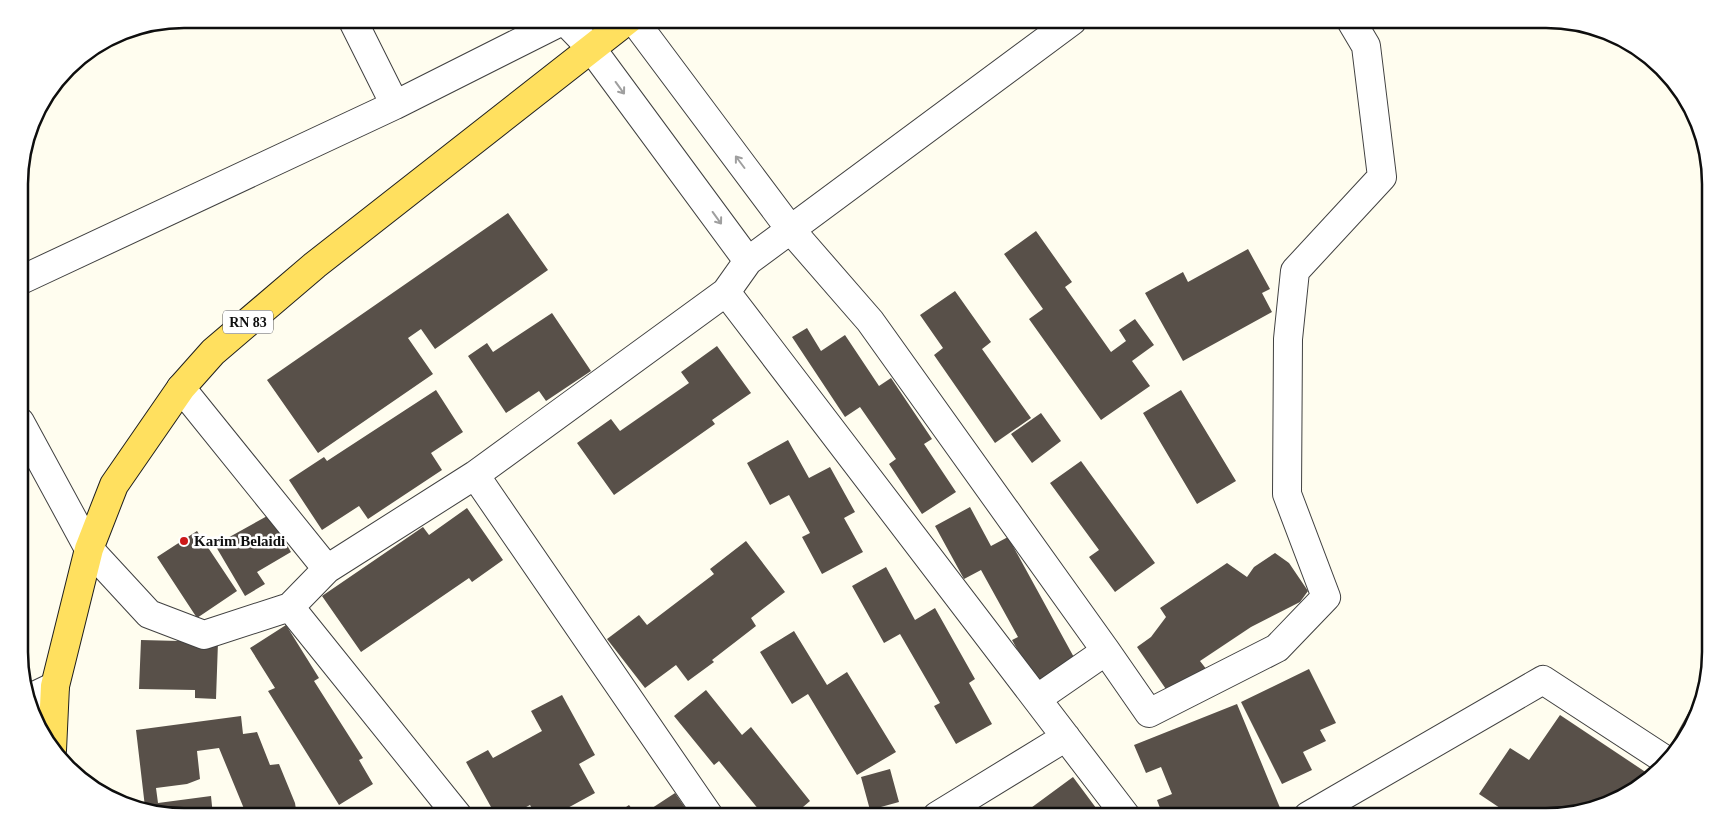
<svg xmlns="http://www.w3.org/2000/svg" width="1730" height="835" font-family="Georgia,serif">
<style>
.building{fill:#585049}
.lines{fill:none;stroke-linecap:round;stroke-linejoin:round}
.minor-casing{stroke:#414141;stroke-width:30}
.major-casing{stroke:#1f1f1f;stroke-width:30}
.minor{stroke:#fff;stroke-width:28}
.major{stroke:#ffe05f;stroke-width:28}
.oneway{stroke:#9f9f9f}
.poi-dot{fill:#cc1919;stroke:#fff;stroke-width:2}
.labels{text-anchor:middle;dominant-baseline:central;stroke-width:5;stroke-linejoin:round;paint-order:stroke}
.shield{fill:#fff;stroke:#565656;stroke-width:1}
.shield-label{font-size:14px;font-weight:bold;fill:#0e0e0e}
.poi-label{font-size:15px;font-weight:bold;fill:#0e0e0e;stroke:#fff;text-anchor:start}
.rim{fill:none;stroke:#0e0e0e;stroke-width:2.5}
</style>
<rect width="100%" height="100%" fill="#fffdef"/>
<path class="building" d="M508,213L548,270L435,349L421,329L408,338L433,374L318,453L267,380Z
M1036,231L1072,282L1065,287L1111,352L1126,341L1119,330L1135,319L1154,345L1132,361L1150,386L1101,420L1029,319L1043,309L1004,254Z
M1248,249L1270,289L1262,293L1272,312L1183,361L1145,293L1183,272L1188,282Z
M955,291L991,342L982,349L1031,418L995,443L934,355L943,348L920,315Z
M552,313L591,371L546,401L539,391L506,413L468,356L487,343L493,352Z
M807,328L821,351L845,335L879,386L891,378L932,439L924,444L956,492L922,514L889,464L896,459L860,407L845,417L792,337Z
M717,346L751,393L712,420L715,424L614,495L577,443L611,419L620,431L689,383L681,372Z
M436,390L463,432L431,453L442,470L368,519L359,506L322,530L289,480L324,457L327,461Z
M1181,390L1236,481L1197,504L1143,413Z
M1041,413L1061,441L1032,463L1011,434Z
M788,440L809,478L830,467L855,512L844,518L863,552L822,574L802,537L810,533L789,495L770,505L747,463Z
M1081,461L1155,563L1115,592L1089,557L1099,550L1050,483Z
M970,507L991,546L1008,537L1076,661L1036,683L1012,640L1018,637L981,570L964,579L935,526Z
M467,508L503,560L472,582L469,578L361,652L322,596L423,527L429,535Z
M269,515L291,552L257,572L265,584L245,596L215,545Z
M197,531L237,591L197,618L157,557Z
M746,541L785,592L751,618L756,626L712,660L714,662L688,681L676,665L645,688L607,639L639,615L647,625L714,574L710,569Z
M1275,553L1289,563L1308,591L1300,602L1251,627L1200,661L1207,670L1170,695L1137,647L1151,637L1166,617L1160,608L1227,563L1247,577L1254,567Z
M886,567L915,620L935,608L975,679L969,683L992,724L956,744L934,706L940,703L900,634L884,643L852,586Z
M286,625L319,678L314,681L363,758L359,760L373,784L339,805L268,691L275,688L250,648Z
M794,631L827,685L847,672L896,752L857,775L808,694L792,704L760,652Z
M141,640L218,642L216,699L195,698V690L139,689Z
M1309,669L1336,723L1320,730L1326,741L1303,752L1312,770L1282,784L1241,702Z
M706,690L742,735L751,727L810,801L796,813L798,816H764L719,761L714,765L674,716Z
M562,695L595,755L579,764L595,793L553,816H536L530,805L509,816H496L466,762L488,750L493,758L542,731L531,711Z
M1237,704L1283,815L1163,816L1157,800L1172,794L1161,767L1146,773L1134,745Z
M1691,708L1697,712L1694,724L1668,754L1666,753Z
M1560,715L1650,775L1638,788L1557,816H1512L1479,794L1510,748L1529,760Z
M241,716L243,734L257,732L270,765L279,764L295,803L297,816H247L219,748L197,751L200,779L187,784L156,788L158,803L211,796L213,816H184L145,807L136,730Z
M890,769L899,802L870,810L861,777Z
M1073,777L1102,816H1020Z
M675,793L691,816H640Z
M629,805L637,816H613Z"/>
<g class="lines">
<defs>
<path id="minor" d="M352,19L395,105
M633,19L790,229L870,321L1106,651L1149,713L1277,648L1326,597L1287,494L1288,339L1295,271L1382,177L1366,46L1350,19
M19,281L395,105L564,20L591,48L748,261
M726,292L1126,816
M181,388L327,569
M20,422L89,549L149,614L204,635L290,607L327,569L475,475L726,292L748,261L1072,21V19
M475,475L709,816
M290,607L458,816
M30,698L55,686
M1038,698L1106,651
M937,816L1066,737
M1308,816L1543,680L1664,759"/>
<path id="major" d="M52,750L55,686L89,549L114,485L181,388L213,352L315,265L629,19"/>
</defs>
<use href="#minor" class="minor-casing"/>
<use href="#major" class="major-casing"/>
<use href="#minor" class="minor"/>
<use href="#major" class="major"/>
</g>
<defs><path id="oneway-shaft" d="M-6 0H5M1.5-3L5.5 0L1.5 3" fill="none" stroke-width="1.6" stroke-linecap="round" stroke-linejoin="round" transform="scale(1.25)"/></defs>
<g class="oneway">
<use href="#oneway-shaft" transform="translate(620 88) rotate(54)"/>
<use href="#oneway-shaft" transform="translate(740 162) rotate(-127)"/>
<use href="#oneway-shaft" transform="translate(717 218) rotate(54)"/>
</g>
<circle class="poi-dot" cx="184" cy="541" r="5"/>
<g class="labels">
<rect class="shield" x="223" y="310.5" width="50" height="23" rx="4"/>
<g class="shield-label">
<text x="248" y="322">RN 83</text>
</g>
<g class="poi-label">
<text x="194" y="541">Karim Belaidi</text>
</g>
</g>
<path d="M0 0H1730V835H0ZM184 28H1546A156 156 0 0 1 1702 184V652A156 156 0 0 1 1546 808H184A156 156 0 0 1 28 652V184A156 156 0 0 1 184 28Z" fill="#fff" fill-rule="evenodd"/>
<path class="rim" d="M184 28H1546A156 156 0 0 1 1702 184V652A156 156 0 0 1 1546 808H184A156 156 0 0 1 28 652V184A156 156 0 0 1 184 28Z"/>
</svg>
